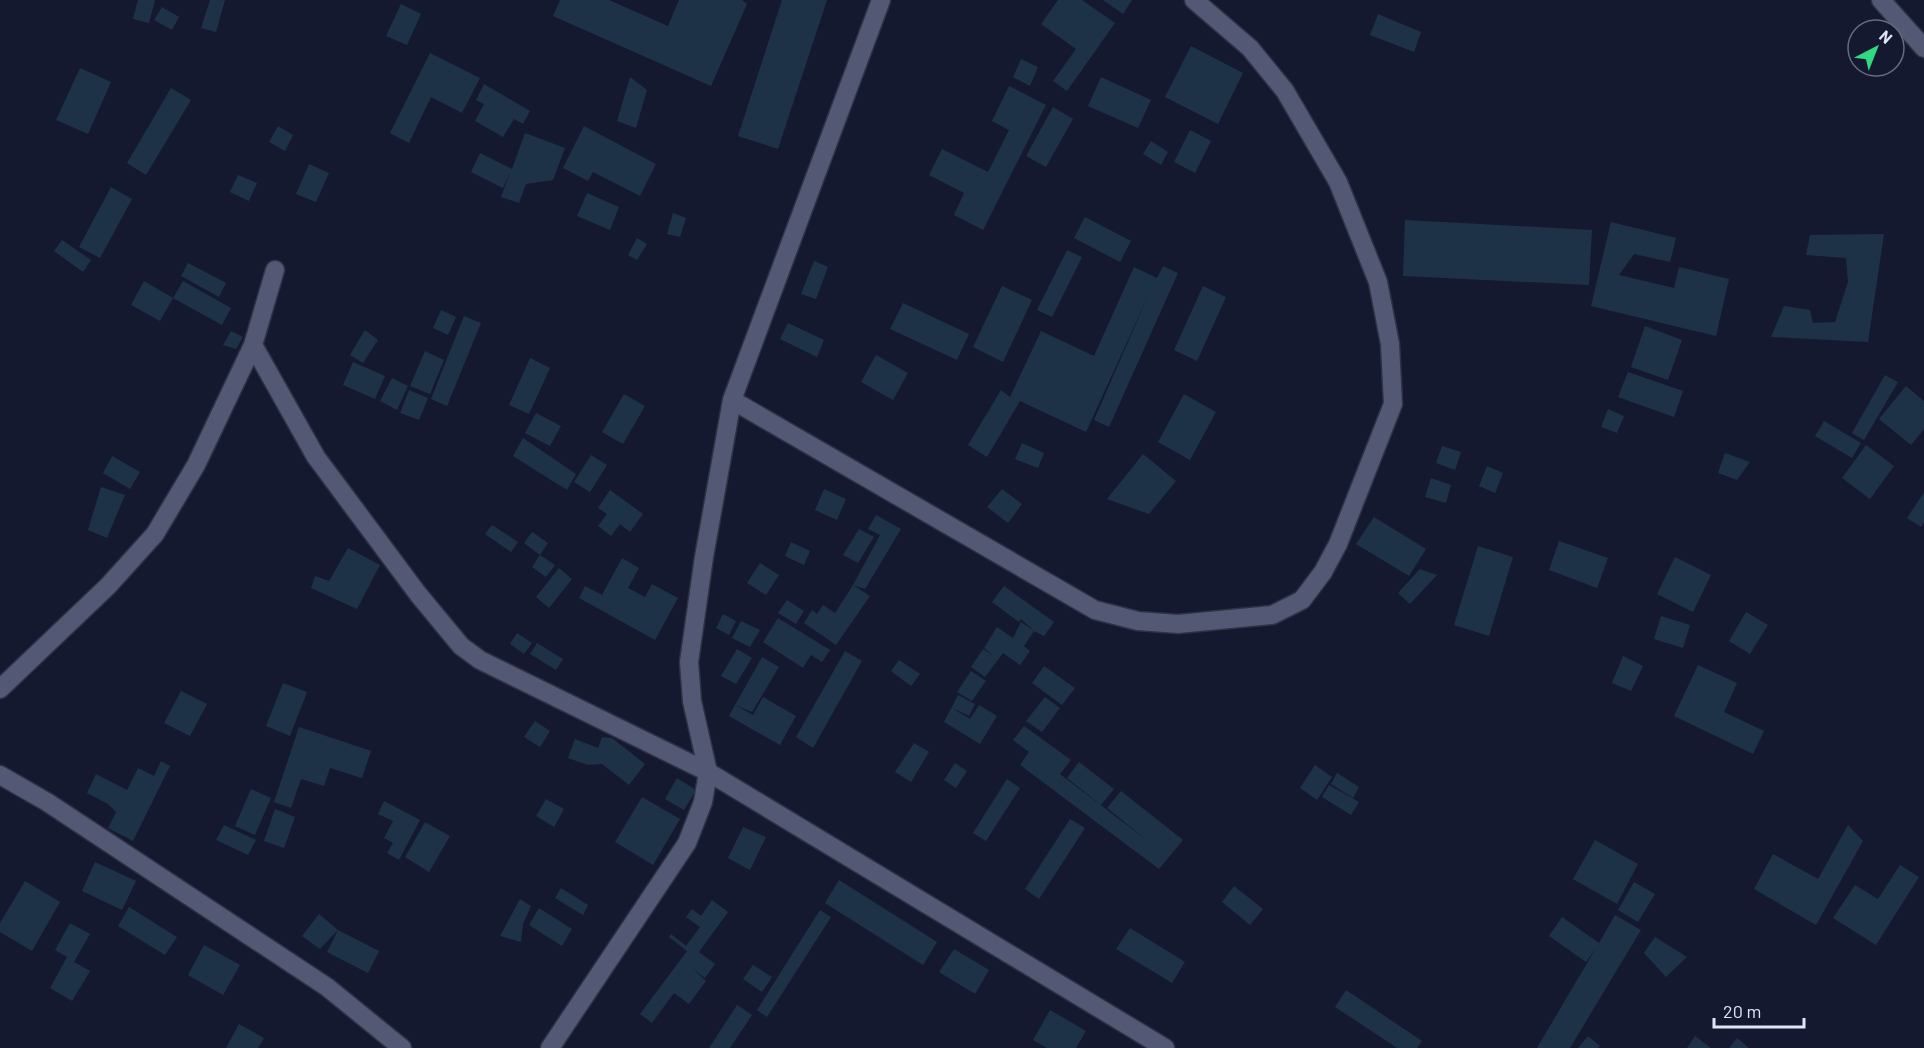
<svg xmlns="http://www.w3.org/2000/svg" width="1924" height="1048" font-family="Barlow,sans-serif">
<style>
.building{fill:#1e3247}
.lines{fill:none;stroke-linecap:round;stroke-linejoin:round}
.street-casing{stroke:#2f3144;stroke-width:21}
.street{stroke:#535975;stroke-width:18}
</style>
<rect width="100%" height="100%" fill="#141930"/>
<path class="building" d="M138,0H155L149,23L133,19Z
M210,0H225L216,32L201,28Z
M560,0H609L668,26L679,0H742L747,4L711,86L553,16Z
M782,0H827L778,149L738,136Z
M1058,0H1082L1115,23L1067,91L1053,81L1076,49L1041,24Z
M1103,0H1132L1123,14Z
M401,4L421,14L407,45L386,36Z
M162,7L179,17L172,30L154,20Z
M1378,14L1421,32L1414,52L1370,35Z
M1191,46L1243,73L1218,124L1165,97Z
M430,53L480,78L462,113L431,97L409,143L390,133Z
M1021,59L1038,67L1030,86L1013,77Z
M80,68L111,82L88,134L56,120Z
M630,77L647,90L636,128L617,121Z
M1101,77L1151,100L1138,128L1088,106Z
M484,84L530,111L523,124L514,119L503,137L475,121L484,104L476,100Z
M1009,86L1046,105L983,230L954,215L964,193L929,175L942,149L988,172L1009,130L992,121Z
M171,88L191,100L146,175L127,163Z
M1053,107L1073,119L1046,167L1026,156Z
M278,126L293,135L285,151L269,142Z
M584,126L656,164L640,196L593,172L588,181L563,168Z
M1190,130L1211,141L1195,173L1174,162Z
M525,133L565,148L553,180L526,184L519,203L501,197L510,173L503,188L471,172L480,153L512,169Z
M1151,141L1168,152L1161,165L1143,154Z
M309,164L329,173L316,202L296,194Z
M238,175L257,183L249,201L230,192Z
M111,187L132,199L100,258L79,247Z
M587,193L619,207L610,230L577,216Z
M673,213L686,218L680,237L667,234Z
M1085,217L1131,241L1120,262L1074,238Z
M1405,220L1592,230L1589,285L1403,276Z
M1611,222L1676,238L1670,262L1634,254L1619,275L1674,288L1679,267L1729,279L1716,336L1591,306Z
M1884,234L1868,342L1771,337L1784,306L1810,310L1813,323L1835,322L1848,282L1846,258L1806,255L1810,235Z
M637,238L647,244L637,260L628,255Z
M62,240L91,260L83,272L54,251Z
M1067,250L1082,257L1052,317L1037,310Z
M814,261L828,267L816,299L801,294Z
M188,263L226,283L219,297L181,276Z
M1163,266L1178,273L1109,427L1094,420L1149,294L1086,432L1020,401L987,457L968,445L1001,390L1010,397L1041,331L1094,356L1134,267L1157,278Z
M144,281L173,298L183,281L231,308L222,325L173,298L160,321L131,305Z
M1002,286L1032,300L1003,362L973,347Z
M1203,286L1226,297L1197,361L1174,350Z
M903,303L969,334L957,360L890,329Z
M441,310L456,317L448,335L433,328Z
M464,316L481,323L447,406L431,399Z
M788,323L824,340L817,357L780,339Z
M1645,326L1682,340L1668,380L1631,367Z
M365,330L378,340L363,363L350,355Z
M231,331L243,337L236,349L223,345Z
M425,351L444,360L430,394L410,386Z
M876,355L908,373L893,400L861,382Z
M530,358L550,368L529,414L509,405Z
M353,362L385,376L375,399L343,385Z
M1628,372L1683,391L1674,417L1618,397Z
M1885,375L1898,382L1864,440L1852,433Z
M392,378L408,386L397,410L380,401Z
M1906,386L1924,401V429L1911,445L1879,419Z
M409,390L428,398L419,420L400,413Z
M624,394L645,406L623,444L602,432Z
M1184,394L1216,412L1190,460L1158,442Z
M1608,409L1624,416L1617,433L1601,427Z
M536,413L561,426L550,446L525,433Z
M1824,421L1861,443L1852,458L1815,436Z
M523,438L576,474L567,490L513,456Z
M1022,443L1044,453L1038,468L1015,459Z
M1866,445L1894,466L1870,499L1842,478Z
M1442,446L1461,452L1455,470L1436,463Z
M1725,453L1750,462L1737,480L1718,473Z
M1143,454L1176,481L1149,514L1107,499Z
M591,455L607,465L590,492L574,482Z
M112,456L140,472L130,489L103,473Z
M1487,466L1503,473L1495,493L1479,486Z
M1431,478L1451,485L1446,503L1425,497Z
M101,487L125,495L107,538L88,530Z
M824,489L846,499L837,520L815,510Z
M1002,489L1022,504L1008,523L987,507Z
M610,490L643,514L630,532L620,524L611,536L598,526L607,514L598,508Z
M1924,492V522L1921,527L1907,518Z
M876,515L901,529L865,589L853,585L880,535L868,529Z
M1374,517L1426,549L1409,576L1356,544Z
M492,525L518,542L511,552L485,534Z
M859,529L874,537L858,563L843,555Z
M532,532L548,543L540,555L555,565L546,577L532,567L540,555L524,543Z
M1559,541L1608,558L1597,588L1549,570Z
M791,542L810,551L804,565L785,556Z
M1478,546L1513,557L1489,636L1454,625Z
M348,548L380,565L357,609L311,588L315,576L329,581Z
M1675,557L1711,575L1693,612L1657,594Z
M622,558L639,568L628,588L645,597L652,584L678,598L655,640L579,598L585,586L602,595Z
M760,563L779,575L766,595L747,583Z
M559,568L572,579L549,608L536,597Z
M1420,569L1437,575L1410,604L1398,593Z
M853,585L870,596L836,645L804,623L812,610L817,614L823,605L835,613Z
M1004,586L1054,622L1044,636L1034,631L1024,646L1030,651L1020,665L1003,653L985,677L971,667L983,649L994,656L984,648L997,627L1013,638L1021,622L1034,631L1021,619L1019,622L992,602Z
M787,600L804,611L796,624L778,613Z
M1746,612L1768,625L1750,654L1729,641Z
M723,614L736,621L729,635L716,628Z
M1661,616L1690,625L1683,648L1654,639Z
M778,618L830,650L822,662L811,655L803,668L763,642Z
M741,621L760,630L750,647L732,638Z
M517,633L532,643L524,654L510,644Z
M537,643L563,659L556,670L530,654Z
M737,649L752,658L736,684L721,676Z
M845,651L862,661L813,748L796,737Z
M1623,656L1643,666L1631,691L1612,683Z
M762,657L779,667L752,712L735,705Z
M899,660L920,674L911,686L891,671Z
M1698,665L1737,683L1724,712L1764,731L1753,754L1674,716Z
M1044,666L1075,688L1062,705L1032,683Z
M971,671L986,681L972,701L957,692Z
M283,683L307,692L290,736L266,726Z
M181,691L207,704L190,736L164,723Z
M958,695L975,704L969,716L952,708L970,719L979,705L997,716L980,744L944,722Z
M763,697L796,716L780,745L729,716L735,705L753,715Z
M1045,697L1060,708L1042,732L1026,721Z
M535,721L550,731L540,747L524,737Z
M1024,726L1071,760L1060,774L1149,842L1107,808L1121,791L1183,840L1159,869L1020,765L1029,752L1013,740Z
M299,727L371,751L362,778L330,768L324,786L301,779L291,808L274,802Z
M602,737L612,738L645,764L629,785L602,764L588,765L568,758L575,739L598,748Z
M914,743L929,752L911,782L895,772Z
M161,761L170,766L133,841L108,828L116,812L108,804L87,793L96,774L127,790L138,768L154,776Z
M1079,762L1114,789L1101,805L1067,778Z
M955,763L967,771L956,788L944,780Z
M1315,765L1332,777L1317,800L1300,788Z
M1337,773L1359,787L1353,798L1331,784Z
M677,778L696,790L684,810L665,799Z
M1007,779L1020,788L986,841L973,833Z
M1329,785L1359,802L1351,815L1322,797Z
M251,789L271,798L255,835L235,826Z
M642,797L680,819L653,865L615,842Z
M546,799L564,809L554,827L536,816Z
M384,801L420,820L399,860L387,853L393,843L384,838L393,821L378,814Z
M275,809L295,817L284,848L264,841Z
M1070,819L1085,828L1039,899L1025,889Z
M425,822L450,836L429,872L405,857Z
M224,825L256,840L248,855L216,840Z
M1848,825L1863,841L1816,925L1754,889L1773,854L1818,879Z
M743,827L766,837L750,870L728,858Z
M1595,840L1638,864L1617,904L1573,879Z
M95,862L136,881L122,910L82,891Z
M1900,865L1919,877L1876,945L1833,918L1855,885L1878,899Z
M839,880L937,942L923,965L825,903Z
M25,881L60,902L32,951L0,932V923Z
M1634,882L1655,894L1638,922L1618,910Z
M1234,886L1263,909L1250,925L1222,902Z
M561,888L588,905L583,915L555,898Z
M520,899L531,906L523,924L521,942L500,936Z
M712,900L728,912L699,952L715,964L705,978L692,968L706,981L689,1004L674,993L652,1023L640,1014L687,951L669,937L671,934L686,946L700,927L686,917L692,909L701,916Z
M129,907L177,937L165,955L118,926Z
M539,908L572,929L562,946L529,925Z
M820,910L831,917L767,1017L757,1010Z
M319,914L338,930L379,951L368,973L327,952L338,930L320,949L302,936Z
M1615,915L1641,930L1570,1048H1537L1596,948L1586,962L1549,936L1562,917L1599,943Z
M70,923L90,934L74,962L90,971L72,1001L50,988L67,957L55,950Z
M1130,928L1185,962L1172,983L1116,949Z
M1655,937L1687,957L1666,977L1644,953Z
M204,945L240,965L223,995L188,975Z
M954,949L989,970L975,994L939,972Z
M753,965L772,977L762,992L743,979Z
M1346,990L1422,1041L1417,1048H1397L1335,1007Z
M737,1005L752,1015L730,1048H709Z
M1050,1010L1086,1031L1076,1048H1047L1033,1040Z
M239,1024L264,1038L258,1048H226Z
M1588,1036L1600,1046L1598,1048H1578Z
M1695,1036L1711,1048H1687Z
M1737,1038L1749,1048H1729Z"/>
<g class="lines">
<defs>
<path id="street" d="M1881,0L1924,48
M253,345L316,457L418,594L461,646L480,660L708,772L1165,1048
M732,400L1095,610L1138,621L1178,624L1272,615L1302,600L1323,572L1338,544L1393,404L1390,344L1378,282L1338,182L1285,91L1250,48L1194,0
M0,689L108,586L155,534L196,465L253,345L275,270
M0,775L47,802L327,987L402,1048
M550,1048L687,843L703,802L708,772L692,701L689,662L704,557L732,400L881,0"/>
</defs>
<use href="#street" class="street-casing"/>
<use href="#street" class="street"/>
</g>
<g transform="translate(1876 48) rotate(42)"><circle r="28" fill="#141930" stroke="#666b7f" stroke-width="1.5"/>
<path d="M0-4.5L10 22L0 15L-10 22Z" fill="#30d882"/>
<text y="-9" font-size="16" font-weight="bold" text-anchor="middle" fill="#e1e6f6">N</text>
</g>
<path d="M1714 1018v9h90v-9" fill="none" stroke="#e1e6f6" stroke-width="3"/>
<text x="1723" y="1018" font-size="18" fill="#e1e6f6" stroke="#141930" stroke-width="4.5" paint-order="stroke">20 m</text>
</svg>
